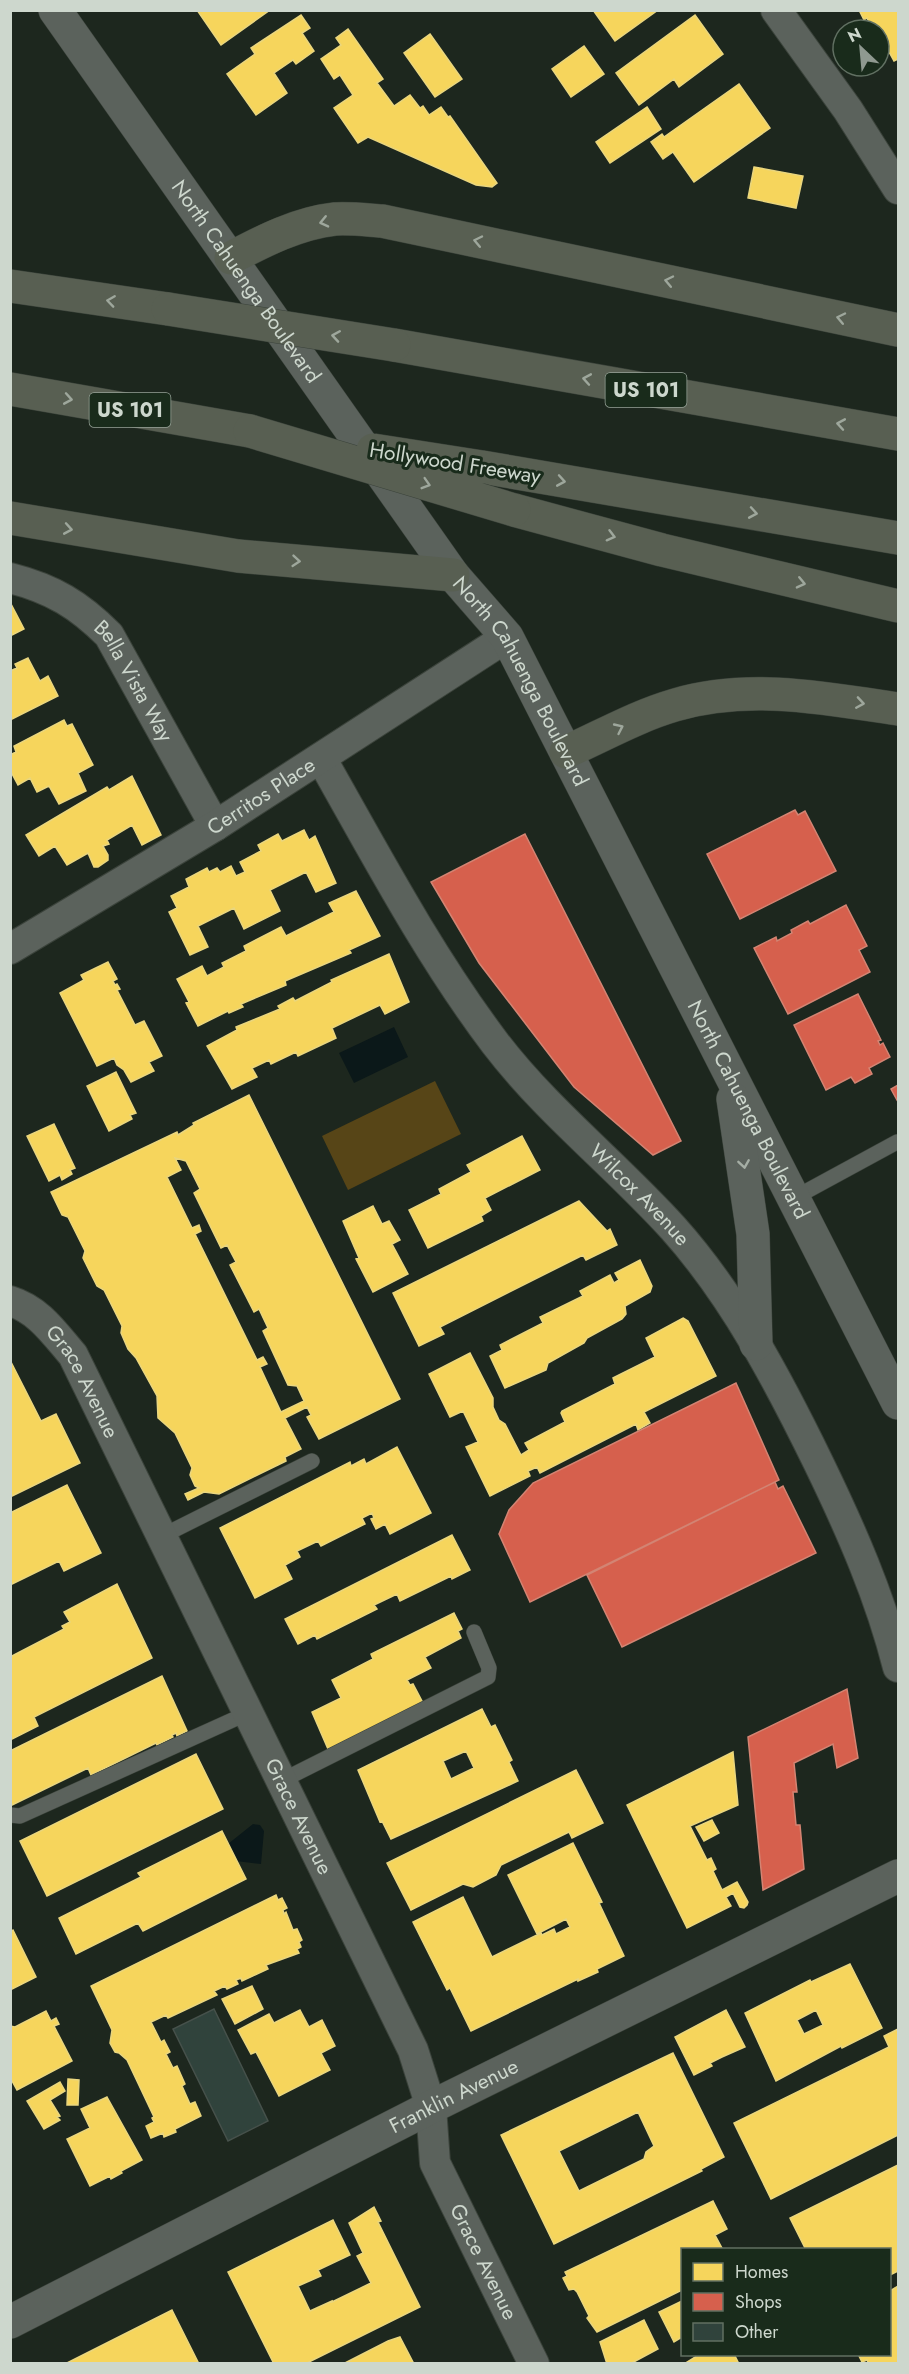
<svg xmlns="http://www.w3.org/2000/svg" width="909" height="2374" font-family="Jost,sans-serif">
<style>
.green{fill:#574517}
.water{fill:#0b1819}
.homes{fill:#f6d55c;stroke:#ead67e;stroke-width:1.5;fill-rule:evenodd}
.shops{fill:#d6604d;stroke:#d38473;stroke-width:1.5}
.building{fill:#30433c;stroke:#46514b;stroke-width:1.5}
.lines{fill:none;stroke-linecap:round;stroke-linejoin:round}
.lane-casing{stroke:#3b433b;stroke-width:16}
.street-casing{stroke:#3b433b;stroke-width:32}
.secondary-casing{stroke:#3b433b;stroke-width:34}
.highway-casing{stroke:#3b433b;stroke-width:34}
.lane{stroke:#5b625c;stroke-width:15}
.street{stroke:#5b625c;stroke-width:30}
.secondary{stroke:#5b625c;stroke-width:33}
.highway{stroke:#585f52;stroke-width:33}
.highway-bridge-casing{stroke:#3b433b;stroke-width:34;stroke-linecap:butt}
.highway-bridge{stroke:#585f52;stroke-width:33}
.oneway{stroke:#9ea79c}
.oneway2{stroke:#a5aea5}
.labels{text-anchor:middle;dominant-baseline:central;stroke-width:6;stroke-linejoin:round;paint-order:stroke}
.shield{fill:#192b1b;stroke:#97a398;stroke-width:1.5}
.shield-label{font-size:20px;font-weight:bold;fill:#cdd7cd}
.street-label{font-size:21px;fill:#cdd7cd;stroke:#192b1b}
</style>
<rect width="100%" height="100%" fill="#1d271e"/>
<path class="green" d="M435,1081L461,1134L348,1190L322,1136Z"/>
<path class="water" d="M394,1027L408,1057L354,1083L339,1053Z
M253,1824L260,1825L264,1831L261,1864L236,1861L228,1844Z"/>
<path class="homes" d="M197,10H270L221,45Z
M593,10H658L615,41Z
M859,10H898V59L894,61L882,39L879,41V30H873L867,18L864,20Z
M301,15L310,28L302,33L314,51L296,64L293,60L274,73L287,93L256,115L227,74L255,54L251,48Z
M695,15L723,54L679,87L674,79L639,105L616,73Z
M348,29L383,79L377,83L394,106L410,95L420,108L423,106L429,115L441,107L448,117L450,116L497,183L492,187L476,185L368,137L358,143L334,108L353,95L340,75L334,79L321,59L341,45L336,38Z
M430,34L462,79L435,97L404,53Z
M584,46L604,74L571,97L552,69Z
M739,84L770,128L694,182L673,152L663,159L651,142L662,134L664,137Z
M647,107L661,129L610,163L596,142Z
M754,167L803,176L796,208L748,198Z
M10,602L24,629L10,636Z
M28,658L40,681L48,676L58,696L10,720V671L17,668L15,664Z
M64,720L67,726L72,724L93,765L78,773L86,791L59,804L49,786L37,792L30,778L18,785L10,770V755L16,752L14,746Z
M132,776L161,835L142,845L132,825L107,840L109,844L103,846L108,855V860L98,867H94L88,853L67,865L55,846L39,856L26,835L107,787L109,790Z
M304,830L309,840L315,836L336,883L316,892L306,872L270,890L280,911L244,929L234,908L198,926L208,947L190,955L169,912L177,908L171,896L189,887L186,879L207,868L209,872L217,868L220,872L231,866L236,876L245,872L240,862L261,851L258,845L278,834L282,841Z
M356,891L380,936L349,950L351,953L285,981L286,985L241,1004L243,1007L229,1013L228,1011L198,1026L186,1003L189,1002L177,979L202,966L207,976L224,967L222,963L246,951L244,946L281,927L286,936L334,912L329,903Z
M389,954L409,1002L385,1014L380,1005L332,1028L336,1038L298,1056L296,1052L271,1064L269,1060L252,1068L257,1077L232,1089L207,1046L237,1030L236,1027L280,1009L278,1006L293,998L295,1001L332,982L331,980Z
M108,962L117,979L113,981L115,985L117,984L120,989L117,990L135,1025L144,1021L162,1056L149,1062L154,1071L131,1082L124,1070L117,1065L114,1058L97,1066L60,993L84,980L81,975Z
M116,1072L136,1113L130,1115L132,1119L109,1131L87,1086Z
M249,1095L400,1399L319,1439L307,1417L311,1415L307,1407L285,1418L301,1449L285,1457L286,1461L219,1494L204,1492L188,1500L185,1494L199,1488L195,1486L190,1475L192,1468L175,1433L158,1418L157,1396L136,1358L128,1349L121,1333L122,1326L104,1290L97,1286L83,1258L85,1251L68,1217L62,1215L51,1192L177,1132L178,1135L194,1125L193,1123ZM175,1158L186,1161L200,1189L194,1193L221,1248L227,1245L236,1262L230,1265L254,1312L259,1309L268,1328L263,1331L288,1385L297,1386L304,1401L281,1412L260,1367L267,1364L263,1357L257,1360L195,1234L201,1231L199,1225L192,1228L167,1177L181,1170Z
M54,1124L75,1168L70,1170L72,1174L62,1180L60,1175L49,1181L27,1136Z
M522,1136L540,1170L485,1198L491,1210L481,1216L483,1221L428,1248L409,1210L441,1194L439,1189L471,1172L467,1165Z
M579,1201L607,1231L610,1229L617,1245L586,1260L583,1255L440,1327L444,1334L419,1346L393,1293Z
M373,1206L382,1224L389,1221L400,1240L392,1244L408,1274L373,1292L356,1259L359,1258L343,1221Z
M640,1260L652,1286L650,1292L625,1306L626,1314L622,1319L587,1338L584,1343L548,1363L546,1370L505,1388L490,1356L502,1350L500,1345L543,1323L540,1317L583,1296L580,1291L610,1275L614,1283L619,1280L615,1273Z
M683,1318L688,1321L716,1376L644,1412L650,1423L638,1430L636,1424L540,1473L537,1467L528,1471L530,1476L490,1496L466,1447L478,1442L463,1411L450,1417L429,1374L470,1353L493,1398V1407L499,1420L505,1424L521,1455L529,1450L525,1443L565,1422L561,1413L562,1411L615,1384L613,1378L655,1357L646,1338Z
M10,1360L41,1421L56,1414L80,1463L10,1497Z
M397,1447L431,1513L390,1534L385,1524L376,1529L371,1519L374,1518L372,1513L362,1518L365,1524L321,1546L318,1541L297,1551L300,1557L285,1565L292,1579L255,1598L220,1528L350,1462L351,1466L364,1459L366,1464Z
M67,1485L101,1553L64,1571L59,1561L10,1585V1513Z
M452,1535L470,1570L452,1579L451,1576L400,1601L397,1594L374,1605L377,1609L317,1639L315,1635L298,1644L285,1619Z
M117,1584L152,1658L34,1717L38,1726L10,1740V1657L64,1629L62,1626L70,1622L64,1612Z
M454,1613L462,1629L458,1631L461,1638L425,1657L431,1668L407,1680L410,1685L413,1684L423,1703L331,1751L330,1748L328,1749L312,1712L341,1698L332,1680L373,1659L371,1654Z
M162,1676L187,1731L177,1736L176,1733L172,1735L173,1737L157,1745L156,1743L91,1775L88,1768L10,1806V1751Z
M482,1709L491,1727L495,1725L512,1760L509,1762L518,1781L391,1839L382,1821L380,1822L358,1770ZM466,1751L474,1768L451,1779L443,1761Z
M733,1752L738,1805L690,1826L707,1860L711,1858L716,1869L713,1871L722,1890L737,1882L748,1902L747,1905L744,1908L740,1907L733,1893L726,1897L731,1906L687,1928L627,1805Z
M196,1754L223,1809L47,1896L20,1841Z
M576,1770L603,1823L572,1838L569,1832L501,1865L496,1875L473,1887L463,1884L411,1910L387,1863Z
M712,1820L719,1833L704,1841L696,1827Z
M222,1831L246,1879L143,1931L138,1923L76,1954L59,1918L141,1877L138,1873Z
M573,1843L602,1902L599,1903L624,1956L597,1969L598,1972L578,1981V1979L471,2031L450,1988L447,1990L413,1922L463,1897L492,1957L541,1933L542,1935L554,1929L556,1934L570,1927L566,1919L537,1934L508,1875Z
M276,1895L278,1900L282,1898L287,1908L283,1910L284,1914L286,1912L293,1930L297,1929L302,1940L299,1942L301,1947L297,1949L299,1953L266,1965L268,1969L242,1981L241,1978L236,1980L238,1984L227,1989L225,1986L214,1991L217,1995L168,2018L166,2015L151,2022L161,2042L164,2040L170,2052L166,2054L173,2068L177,2066L185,2084L182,2086L190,2104L195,2102L201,2116L175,2129L176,2132L164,2137L163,2133L151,2138L146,2126L154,2122L152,2118L154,2117L127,2060L119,2053L115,2052L110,2043L112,2030L91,1986Z
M13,1930L36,1977L10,1990V1932Z
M850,1964L882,2028L842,2048L841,2046L776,2081L745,2013L810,1980L811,1982ZM816,2010L823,2025L804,2034L797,2020Z
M252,1986L263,2009L235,2024L222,1999Z
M300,2010L309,2027L322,2020L335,2046L321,2053L330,2070L279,2096L256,2052L251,2054L238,2030L269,2014L274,2023Z
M726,2010L745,2047L722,2057L710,2063L712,2066L694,2075L675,2037Z
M46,2011L51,2021L56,2018L59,2024L54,2026L72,2061L17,2090L12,2081L10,2082V2026L15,2027Z
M898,2029V2135L771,2199L734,2123L889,2047L884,2036Z
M673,2053L724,2157L701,2169L702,2171L554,2244L501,2135ZM638,2112L654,2146L646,2152L644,2159L579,2191L559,2151Z
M68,2079L79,2080L78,2105H67Z
M60,2082L65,2091L50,2100L60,2116L57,2117L60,2120L44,2129L27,2101Z
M107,2097L142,2160L121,2171L122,2173L111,2179L110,2176L90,2186L67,2139L90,2128L81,2109Z
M898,2165V2271L890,2275V2250H806L790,2218Z
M713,2201L727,2229L715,2235L723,2250H682V2290L597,2332L587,2318L589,2316L577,2292L574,2289L569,2290L563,2278L567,2276L565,2272Z
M374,2207L381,2221L378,2222L420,2307L305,2364H274L228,2272L333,2220L350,2255L318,2270L321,2276L298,2286L310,2311L332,2301V2302L371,2283L357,2256L363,2253L349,2223Z
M898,2286V2364H869L867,2360L862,2362L858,2354H890V2291Z
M682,2301V2337L674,2342L659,2312Z
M172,2310L199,2364H65Z
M644,2320L658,2349L630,2364H607L600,2342Z
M400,2337L414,2364H343L388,2341Z
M700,2354H734L739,2364H684Z"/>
<path class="shops" d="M795,810L798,815L805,811L836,871L740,919L707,854Z
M525,834L681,1141L653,1155L574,1087L479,963L431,882Z
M846,905L867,946L859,950L870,972L788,1014L754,948L776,937L777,941L792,933L791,930L808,921L810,924Z
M858,994L881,1040L878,1041L880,1045L883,1043L890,1057L869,1068L872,1074L855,1083L851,1077L826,1090L794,1025Z
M898,1085V1099L897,1100L891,1089Z
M736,1383L779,1480L530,1602L499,1534L509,1510L533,1483Z
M775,1482L778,1489L783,1486L816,1553L622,1647L587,1575Z
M847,1689L858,1758L837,1768L833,1744L794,1763L797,1792H793L796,1825H800L804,1869L763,1890L748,1737Z"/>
<path class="building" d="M214,2009L268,2121L228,2141L173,2029Z"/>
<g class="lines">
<defs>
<path id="lane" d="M794,1198L897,1142
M162,1536L312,1461
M281,1781L488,1677L489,1668L474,1632
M10,1815L20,1816L248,1713"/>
<g id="street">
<path d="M776,10L848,110L898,189"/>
<path id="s1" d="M10,578C53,589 79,605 109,635L215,826"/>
<path id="s2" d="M321,758C376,855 428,954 495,1043C547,1111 615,1164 673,1228C734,1296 779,1382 819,1464C851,1530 880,1596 898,1667"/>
<path id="s3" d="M10,949L215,826L507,637"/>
<path id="s4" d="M10,1301C39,1310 54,1333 73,1355L413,2050L431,2107L435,2163L534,2364"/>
</g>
<g id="secondary">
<path id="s5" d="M55,10L453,575L507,637L898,1403"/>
<path d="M733,1099L753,1234L756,1344"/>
<path id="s6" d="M10,2322L431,2107L898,1876"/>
</g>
<path id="highway" d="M231,258C263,241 298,223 335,219C350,218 367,220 382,221L898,330
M10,286L168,309
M394,345L898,434
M10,389L250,431
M482,467L898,538
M514,510L662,550L898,606
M10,518L238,556L453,575
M566,752C602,736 637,716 675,705C747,683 826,698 898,709"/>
</defs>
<use href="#lane" class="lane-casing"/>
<use href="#street" class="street-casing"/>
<use href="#secondary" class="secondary-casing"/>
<use href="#highway" class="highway-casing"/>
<use href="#lane" class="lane"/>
<use href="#street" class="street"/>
<use href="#secondary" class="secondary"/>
<use href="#highway" class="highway"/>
<defs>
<path id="highway-bridge" d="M168,309L394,345
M250,431L514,510
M373,450L482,467"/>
</defs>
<use href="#highway-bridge" class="highway-bridge-casing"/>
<use href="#highway-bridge" class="highway-bridge"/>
</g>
<defs><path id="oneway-chevron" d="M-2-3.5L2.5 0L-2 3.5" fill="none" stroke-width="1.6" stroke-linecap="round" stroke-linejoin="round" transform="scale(1.5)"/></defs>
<g class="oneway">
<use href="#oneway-chevron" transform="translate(324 222) rotate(167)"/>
<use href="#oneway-chevron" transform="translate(478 241) rotate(-168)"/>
<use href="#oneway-chevron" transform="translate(669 281) rotate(-168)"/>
<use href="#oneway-chevron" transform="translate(111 301) rotate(-172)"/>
<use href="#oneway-chevron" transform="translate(841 318) rotate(-168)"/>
<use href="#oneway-chevron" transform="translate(336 336) rotate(-171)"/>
<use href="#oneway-chevron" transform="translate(587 379) rotate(-170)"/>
<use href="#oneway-chevron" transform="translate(68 399) rotate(10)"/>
<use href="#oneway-chevron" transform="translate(841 424) rotate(-170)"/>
<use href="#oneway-chevron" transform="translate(561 481) rotate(10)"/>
<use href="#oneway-chevron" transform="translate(426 484) rotate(17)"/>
<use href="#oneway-chevron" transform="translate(753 513) rotate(10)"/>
<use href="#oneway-chevron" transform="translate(68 529) rotate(10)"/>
<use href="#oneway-chevron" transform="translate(611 536) rotate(15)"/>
<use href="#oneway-chevron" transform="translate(296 561) rotate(5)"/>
<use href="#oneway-chevron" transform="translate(801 583) rotate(13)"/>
<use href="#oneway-chevron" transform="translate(860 703) rotate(9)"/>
<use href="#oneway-chevron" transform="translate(619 728) rotate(-25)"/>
</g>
<use class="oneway2" href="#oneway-chevron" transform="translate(744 1164) rotate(81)"/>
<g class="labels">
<g class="shield">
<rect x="605.5" y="373" width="81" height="34" rx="4.5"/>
<rect x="89.5" y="393" width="81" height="34" rx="4.5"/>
</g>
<g class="shield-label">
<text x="646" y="390">US 101</text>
<text x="130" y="410">US 101</text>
</g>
<g class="street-label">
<text stroke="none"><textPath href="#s5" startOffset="332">North Cahuenga Boulevard</textPath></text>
<text transform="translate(455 463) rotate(9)">Hollywood Freeway</text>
<text stroke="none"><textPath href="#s1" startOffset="168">Bella Vista Way</textPath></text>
<text stroke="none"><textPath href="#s5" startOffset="818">North Cahuenga Boulevard</textPath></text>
<text stroke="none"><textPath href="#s3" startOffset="294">Cerritos Place</textPath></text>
<text stroke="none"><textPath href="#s5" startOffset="1304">North Cahuenga Boulevard</textPath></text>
<text stroke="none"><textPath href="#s2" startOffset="544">Wilcox Avenue</textPath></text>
<text stroke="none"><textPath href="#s4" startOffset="112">Grace Avenue</textPath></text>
<text stroke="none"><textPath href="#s4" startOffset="598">Grace Avenue</textPath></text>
<text stroke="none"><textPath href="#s6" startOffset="498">Franklin Avenue</textPath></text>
<text stroke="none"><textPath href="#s4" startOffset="1084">Grace Avenue</textPath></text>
</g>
</g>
<rect width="909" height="2374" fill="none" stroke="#cdd7cd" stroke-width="24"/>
<rect x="681" y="2248" width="210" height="108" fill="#192b1b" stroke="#617062" stroke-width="1.5"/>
<rect x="693" y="2263" width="30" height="18" fill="#f6d55c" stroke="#617062" stroke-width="1.5"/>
<text x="735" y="2278" font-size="18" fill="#cdd7cd">Homes</text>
<rect x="693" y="2293" width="30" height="18" fill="#d6604d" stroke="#617062" stroke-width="1.5"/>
<text x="735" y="2308" font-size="18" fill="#cdd7cd">Shops</text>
<rect x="693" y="2323" width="30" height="18" fill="#30433c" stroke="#617062" stroke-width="1.5"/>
<text x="735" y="2338" font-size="18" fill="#cdd7cd">Other</text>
<g transform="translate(861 48) rotate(334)"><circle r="28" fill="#192b1b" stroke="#617062" stroke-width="1.5"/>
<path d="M0-4.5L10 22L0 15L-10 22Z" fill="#8f9990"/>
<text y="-9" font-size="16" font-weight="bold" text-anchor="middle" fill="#cdd7cd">N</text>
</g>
</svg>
